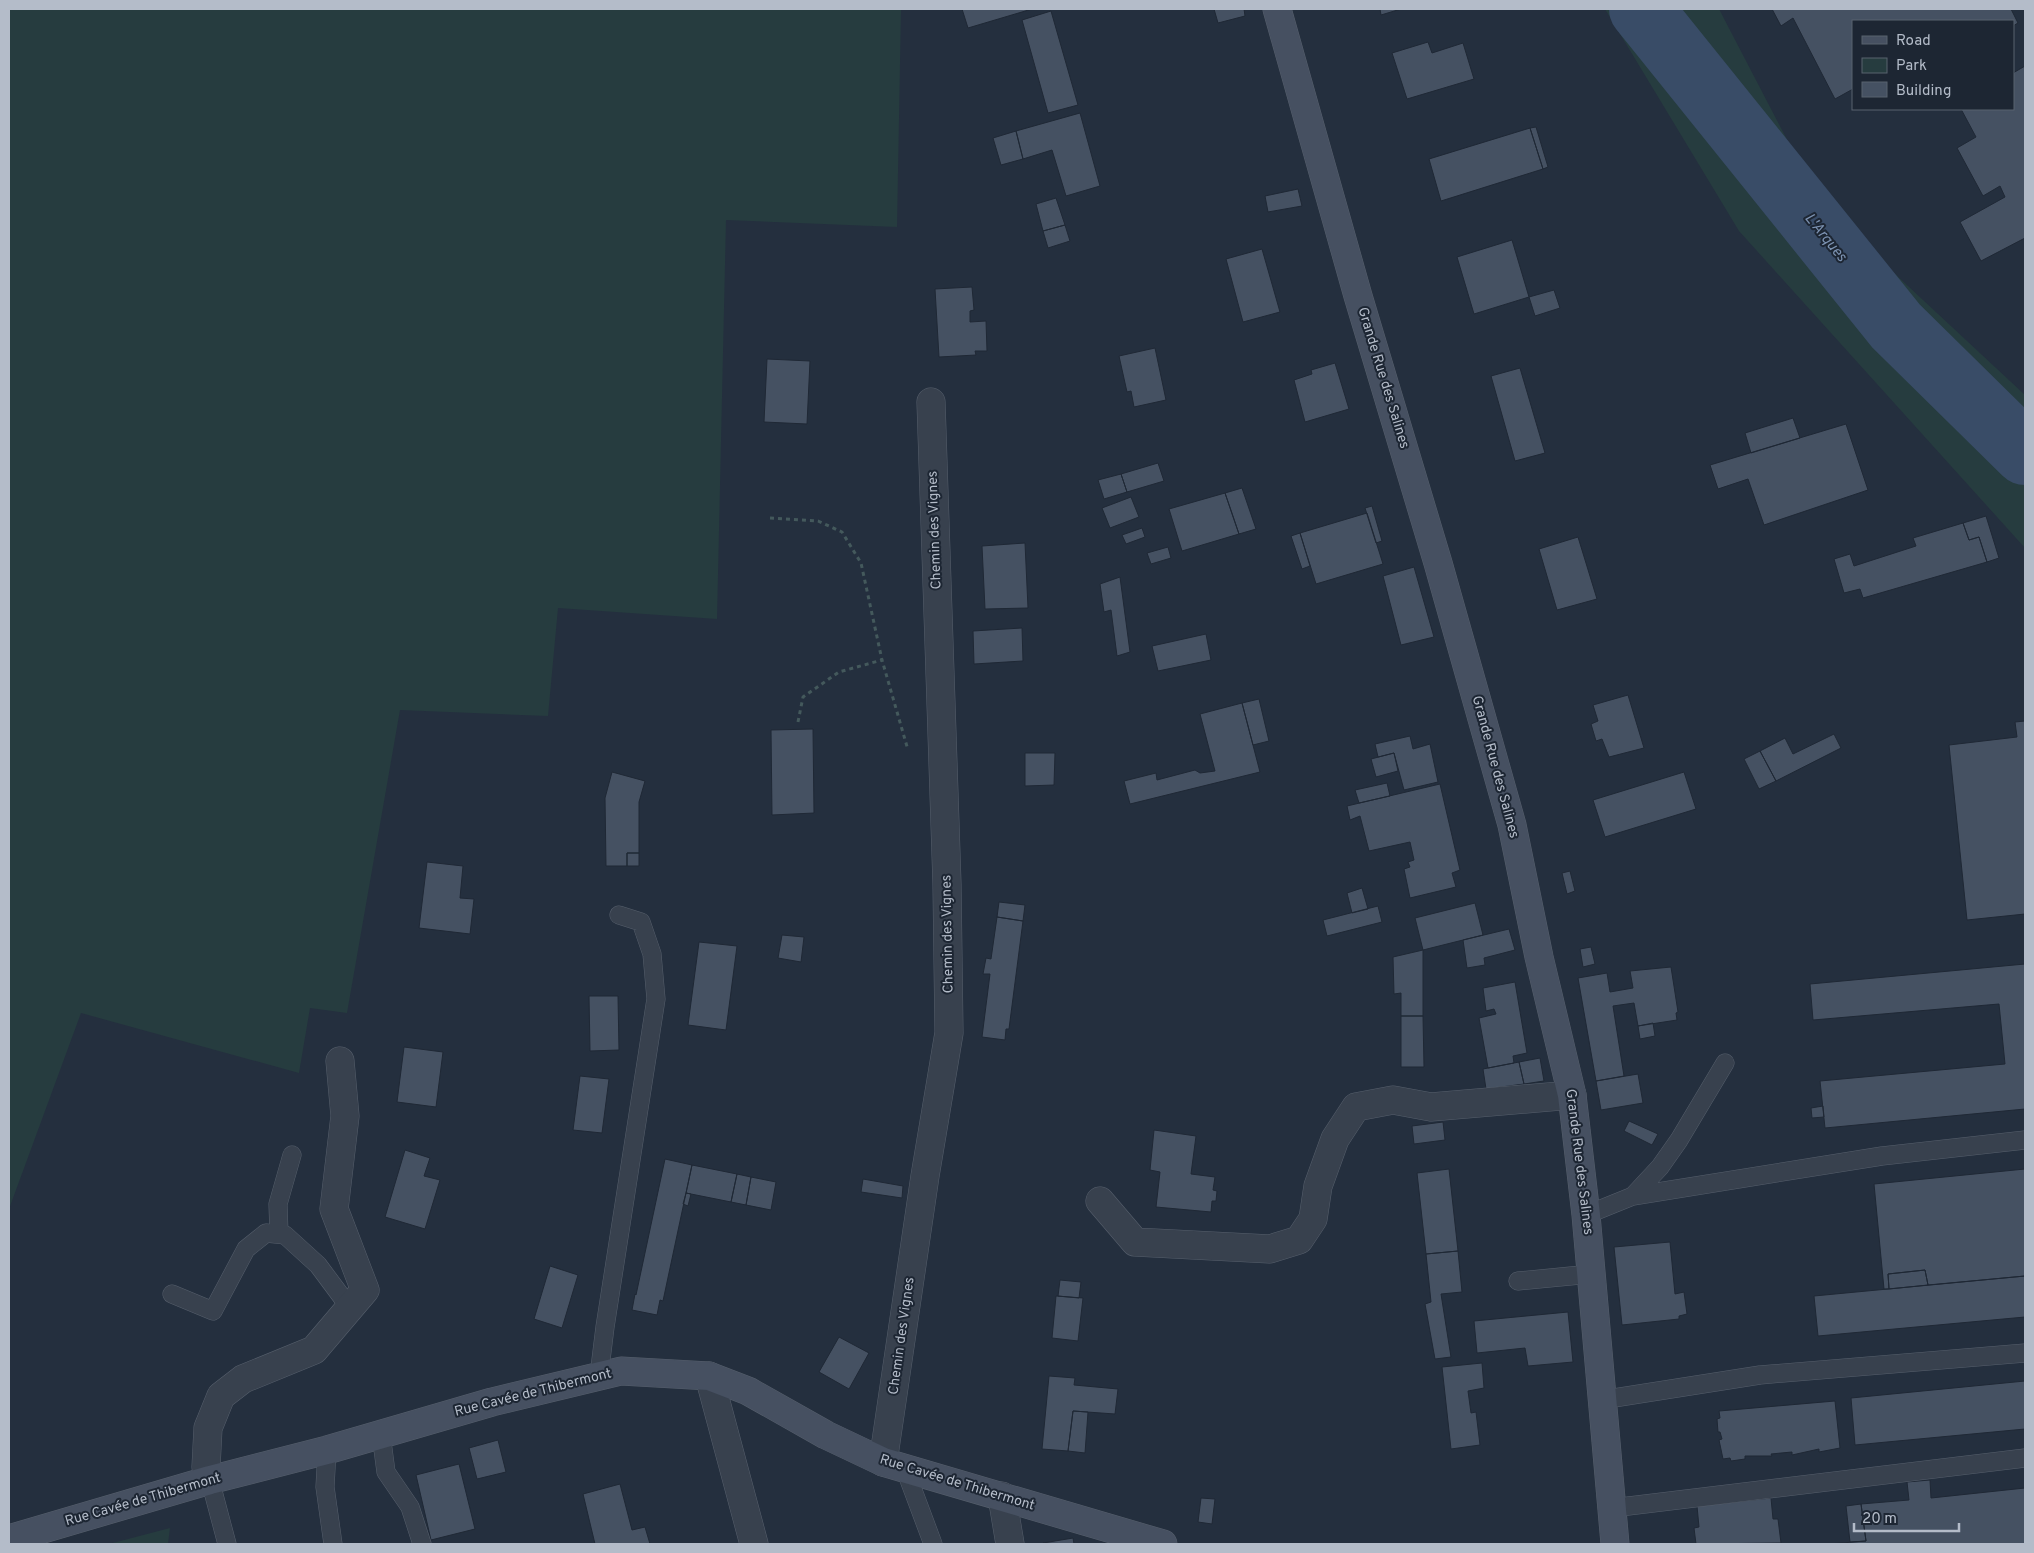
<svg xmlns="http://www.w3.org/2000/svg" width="2034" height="1553" font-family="Overpass,sans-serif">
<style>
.green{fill:#263c3f}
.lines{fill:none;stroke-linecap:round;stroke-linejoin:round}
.river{stroke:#394c67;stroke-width:64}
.building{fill:#455162;stroke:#1f2835}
.lane-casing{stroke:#565f6c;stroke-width:19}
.street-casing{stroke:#565f6c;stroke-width:29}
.secondary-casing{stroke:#565f6c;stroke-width:29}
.path{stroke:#44595c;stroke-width:3;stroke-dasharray:4 4;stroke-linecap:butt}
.lane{stroke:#38414e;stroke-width:18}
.street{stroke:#38414e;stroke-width:28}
.secondary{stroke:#465061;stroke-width:28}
.labels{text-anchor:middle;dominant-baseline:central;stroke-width:4;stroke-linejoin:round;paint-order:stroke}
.street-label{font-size:14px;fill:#b4bcc9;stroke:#1d2633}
.water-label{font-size:15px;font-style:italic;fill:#7c92b1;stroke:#1d2633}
</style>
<rect width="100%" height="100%" fill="#242f3e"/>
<path class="green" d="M9,9H901L897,227L726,220L717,619L558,608L548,716L400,710L347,1013L310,1008L299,1073L81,1013L9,1209Z
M1605,9H1719L1821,205L2025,395V548L1739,231Z
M170,1528L168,1544H109Z"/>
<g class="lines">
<path class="river" d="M1641,9L1896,326L2025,453"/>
</g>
<path class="building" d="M962,9H1032L968,28Z
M1214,9H1244L1245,16L1218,23Z
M1380,9H1401L1381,15Z
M1772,9H2011L2018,23L2013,26V21H1853V89L1835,99L1793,18L1781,26Z
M1051,11L1078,105L1048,113L1022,20Z
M1428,42L1432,53L1463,43L1474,79L1407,99L1392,53Z
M2025,66V238L1981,261L1960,222L2005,197L2000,186L1983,196L1957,148L1976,137L1961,109H2013V73Z
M1080,113L1100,186L1066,196L1052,150L1023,159L1016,131Z
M1536,127L1548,167L1543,169L1530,128Z
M1530,128L1543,169L1441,201L1429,159Z
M1016,131L1023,159L1001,165L993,138Z
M1298,189L1302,206L1268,212L1265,196Z
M1056,198L1065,225L1043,231L1036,204Z
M1065,225L1070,241L1048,248L1043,231Z
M1512,240L1529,297L1474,314L1457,257Z
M1262,249L1280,312L1243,322L1226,259Z
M972,287L974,310L970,311V322L986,321L987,351H975L976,355L939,357L935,289Z
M1554,290L1560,308L1535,316L1529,297Z
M1155,348L1166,400L1134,407L1131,391L1127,392L1119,356Z
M767,359L810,361L807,424L764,422Z
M1335,363L1349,409L1305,422L1294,380L1312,374L1311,370Z
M1520,368L1545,453L1515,461L1491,376Z
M1793,418L1800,438L1751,453L1745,433Z
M1846,424L1868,490L1764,525L1748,479L1718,489L1710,465Z
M1158,463L1164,481L1127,492L1121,474Z
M1121,474L1127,492L1104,499L1098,480Z
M1242,488L1256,529L1239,534L1225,493Z
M1225,493L1239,534L1182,551L1169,509Z
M1131,497L1139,517L1110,528L1102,508Z
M1372,506L1382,541L1376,543L1365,508Z
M1367,513L1383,564L1316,584L1300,533Z
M1986,516L1999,558L1987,562L1979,537L1969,540L1963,523Z
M1963,523L1969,540L1979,537L1987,562L1863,598L1860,589L1844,593L1834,559L1850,554L1854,566L1916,546L1913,538Z
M1142,528L1145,537L1126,544L1122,535Z
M1300,533L1310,566L1302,569L1291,536Z
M1578,537L1597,599L1557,610L1539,549Z
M1025,543L1028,608L985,609L982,546Z
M1168,547L1171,558L1151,564L1147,553Z
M1414,567L1434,637L1401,645L1383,576Z
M1120,577L1130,652L1117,656L1111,610L1104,612L1100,584Z
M1022,628L1023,661L974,664L973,631Z
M1206,634L1211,660L1158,671L1152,646Z
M1628,695L1644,748L1609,757L1602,739L1596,741L1591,724L1598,721L1593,705Z
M1259,699L1269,741L1253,745L1242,703Z
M1242,703L1260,772L1130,804L1124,781L1156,773L1157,780L1195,770L1200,773L1215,771L1200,714Z
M2025,721V914L1967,920L1949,745L2017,737L2015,722Z
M813,729L814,813L772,815L771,730Z
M1834,734L1841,748L1776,781L1760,751L1785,738L1793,754Z
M1410,736L1413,749L1430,744L1438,782L1404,790L1394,753L1378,757L1375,744Z
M1760,751L1776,781L1759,789L1744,759Z
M1025,753H1055L1054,785L1025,786Z
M1394,753L1398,771L1376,777L1371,759Z
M612,772L645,781L639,802V853H627V866H606L605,798Z
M1684,772L1696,809L1605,837L1593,800Z
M1387,783L1390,796L1359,803L1355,790Z
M1440,784L1460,870L1452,873L1456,887L1410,898L1404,869L1410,867L1408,862L1414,860L1410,842L1369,851L1360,816L1350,820L1347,806Z
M627,853H639V866H627Z
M427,862L463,866L460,898L474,899L470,934L419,928Z
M1570,871L1575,891L1567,894L1562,873Z
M1362,888L1368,909L1352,913L1347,893Z
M999,902L1025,905L1023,921L997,917Z
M1475,903L1483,935L1423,950L1415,918Z
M1378,906L1382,922L1327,936L1323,920Z
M997,917L1023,921L1009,1029H1006L1005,1040L982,1037L990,974H983L986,958L991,959Z
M1509,929L1515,950L1484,958L1485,965L1467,968L1463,940Z
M782,935L804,937L801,962L778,958Z
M699,942L737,946L726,1030L688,1025Z
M1591,947L1595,964L1583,967L1580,949Z
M1423,950V1016H1401V993L1394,994L1393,957Z
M2025,964V1109L1825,1128L1820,1081L2005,1064L1999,1004L1813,1020L1810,984Z
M1671,967L1678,1012L1676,1013L1677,1020L1638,1026L1634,1003L1613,1006L1624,1076L1596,1081L1578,978L1607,973L1610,992L1633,988L1630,971Z
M1515,982L1527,1053L1513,1056L1514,1063L1488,1068L1479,1018L1496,1014L1494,1009L1486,1011L1483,988Z
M589,996H618L619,1050L590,1051Z
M1401,1016H1423L1424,1067H1401Z
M1653,1023L1655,1036L1640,1039L1638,1026Z
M404,1047L443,1052L436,1107L397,1102Z
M1540,1058L1544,1081L1524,1084L1519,1062Z
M1519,1062L1524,1084L1486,1089L1483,1069Z
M1638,1074L1643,1103L1601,1110L1596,1081Z
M580,1076L609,1079L602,1133L573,1130Z
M1823,1106L1824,1117L1812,1118L1811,1108Z
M1629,1121L1658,1134L1652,1145L1624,1131Z
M1443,1122L1445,1140L1414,1144L1412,1126Z
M1154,1130L1196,1136L1191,1174L1215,1177L1213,1190L1217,1191L1216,1201H1212L1211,1212L1156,1207L1160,1172L1150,1170Z
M405,1150L430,1158L424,1176L440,1180L425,1229L385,1217Z
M665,1159L692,1165L663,1301L660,1300L657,1315L632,1310L635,1294L636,1295Z
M692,1165L737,1174L731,1202L686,1193Z
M1449,1169L1458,1251L1426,1254L1417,1173Z
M2025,1169V1276L1928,1285L1925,1270L1888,1274L1889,1289H1884L1874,1184Z
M737,1174L751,1177L746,1205L731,1202Z
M751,1177L776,1182L771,1210L746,1205Z
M863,1179L903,1186L902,1198L861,1192Z
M686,1193L691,1194L688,1206L683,1204Z
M1670,1242L1675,1294L1684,1292L1687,1314L1679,1316V1319L1622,1325L1614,1247Z
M1458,1251L1462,1292L1441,1294L1451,1357L1435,1359L1425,1304L1431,1302L1426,1254Z
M550,1266L578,1275L562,1328L534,1319Z
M1925,1270L1928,1285L1889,1289L1888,1274Z
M2025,1276V1317L1818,1336L1814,1296Z
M1060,1280L1081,1282L1079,1298L1058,1296Z
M1056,1296L1083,1298L1078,1341L1052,1338Z
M1568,1312L1573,1362L1528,1366L1525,1348L1477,1353L1474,1321Z
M839,1337L869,1353L849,1389L819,1372Z
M1482,1363L1484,1388L1468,1391L1471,1413L1476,1412L1480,1445L1451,1449L1442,1367Z
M1049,1376L1075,1378L1074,1385L1118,1389L1115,1414L1073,1411L1068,1451L1042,1449Z
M2025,1381V1429L1855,1445L1851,1398Z
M1835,1401L1840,1448L1819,1452V1449L1792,1455V1452L1771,1454L1772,1456H1745V1459L1731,1461L1730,1458L1723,1459L1719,1440L1722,1439L1720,1432H1718L1717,1419L1720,1418L1719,1411Z
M1073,1411L1088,1412L1085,1453L1068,1451Z
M498,1440L506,1472L477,1479L469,1448Z
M459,1464L475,1529L431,1540L416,1475Z
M1930,1480L1931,1498L2025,1488V1544H1829L1866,1541L1861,1504L1909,1500L1907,1482Z
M620,1484L632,1530L645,1527L650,1544H595L583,1494Z
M1201,1498L1215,1499L1212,1524L1198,1522Z
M1771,1498L1773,1519H1778L1781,1543L1696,1544L1694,1528L1699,1527L1697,1506Z
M1861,1504L1866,1541L1850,1542L1846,1506Z
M1073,1538L1074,1544L1043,1543Z"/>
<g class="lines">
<defs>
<path id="lane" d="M1633,1196L1660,1167L1679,1140L1725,1063
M1586,1215L1633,1196L1882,1156L2025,1140
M279,1234L278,1204L292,1155
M1518,1281L1591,1274
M172,1294L213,1311L246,1249L266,1233L285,1235L318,1265L350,1308
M599,1376L605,1327L656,999L652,954L641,922L619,915
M1601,1400L1760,1375L2025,1353
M381,1434L386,1472L410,1507L422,1544
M327,1450L325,1487L333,1544
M905,1469L933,1544
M210,1480L227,1544
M1612,1508L2025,1458"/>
<path id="street" d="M1100,1201L1135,1242L1270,1249L1299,1240L1313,1219L1318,1186L1335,1139L1356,1107L1393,1100L1431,1107L1572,1095
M709,1376L754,1544
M883,1462L925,1176L949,1033L947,884L931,402
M210,1480L206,1467L208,1428L221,1396L243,1379L314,1350L365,1290L334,1209L345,1116L340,1061
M1002,1496L1010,1544"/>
<path id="secondary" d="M1277,9L1358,296L1438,563L1512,825L1539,957L1572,1095L1586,1215L1615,1544
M9,1539L210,1480L327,1450L492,1402L621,1371L709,1376L748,1391L826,1435L883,1462L1163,1544"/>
</defs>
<use href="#lane" class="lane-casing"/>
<use href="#street" class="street-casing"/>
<use href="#secondary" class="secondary-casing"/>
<path class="path" d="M770,518L818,521L842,532L861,563L882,660L908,750
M798,722L803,697L839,672L882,660"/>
<use href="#lane" class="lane"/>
<use href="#street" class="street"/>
<use href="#secondary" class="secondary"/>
</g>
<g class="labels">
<g class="street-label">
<text transform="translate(1383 378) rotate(73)">Grande Rue des Salines</text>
<text transform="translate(935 530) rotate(-92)">Chemin des Vignes</text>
<text transform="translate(1495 767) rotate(75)">Grande Rue des Salines</text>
<text transform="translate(948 934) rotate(-91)">Chemin des Vignes</text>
<text transform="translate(1579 1162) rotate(83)">Grande Rue des Salines</text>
<text transform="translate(902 1336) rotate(-82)">Chemin des Vignes</text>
<text transform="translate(533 1393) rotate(-14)">Rue Cavée de Thibermont</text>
<text transform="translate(957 1483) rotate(17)">Rue Cavée de Thibermont</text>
<text transform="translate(143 1500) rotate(-16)">Rue Cavée de Thibermont</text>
</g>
<g class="water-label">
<text transform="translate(1825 238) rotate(51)">L'Arques</text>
</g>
</g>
<rect width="2034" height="1553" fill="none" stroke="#b4bcc9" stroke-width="20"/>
<rect x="1852" y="20" width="162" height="90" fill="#1d2633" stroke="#59626f"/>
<rect x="1862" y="36" width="25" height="8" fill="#465061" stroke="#59626f"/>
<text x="1896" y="45" font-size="15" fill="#b4bcc9">Road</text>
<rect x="1862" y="58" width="25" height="15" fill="#263c3f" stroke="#59626f"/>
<text x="1896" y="70" font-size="15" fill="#b4bcc9">Park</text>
<rect x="1862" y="82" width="25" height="15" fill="#455162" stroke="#59626f"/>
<text x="1896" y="95" font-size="15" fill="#b4bcc9">Building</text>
<path d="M1854 1523v8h105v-8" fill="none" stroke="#b4bcc9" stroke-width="2.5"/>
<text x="1862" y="1523" font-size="15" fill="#b4bcc9" stroke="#1d2633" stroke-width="4" paint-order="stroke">20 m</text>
</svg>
